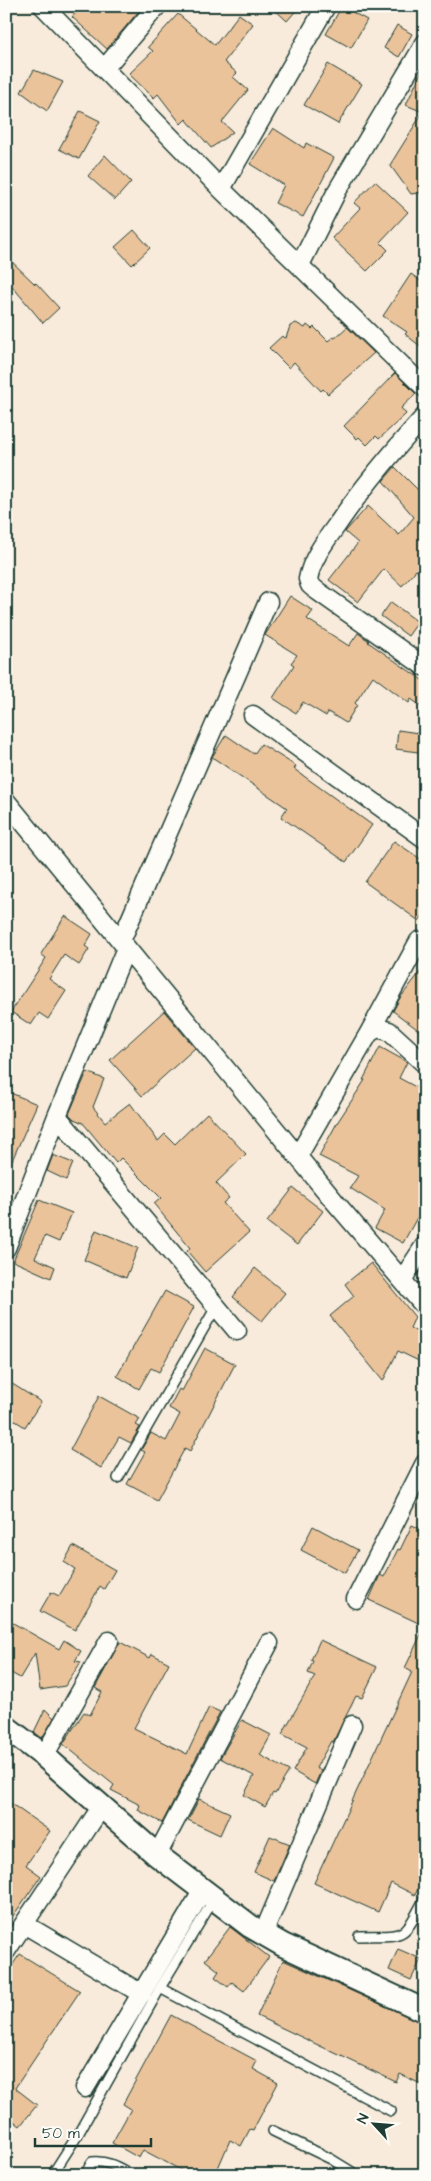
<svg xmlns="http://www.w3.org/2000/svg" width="431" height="2181" font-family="'Architects Daughter',sans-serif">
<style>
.building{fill:#ebc39b;stroke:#1f3d34}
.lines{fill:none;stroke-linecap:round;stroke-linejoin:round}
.service-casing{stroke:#1f3d34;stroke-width:12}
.minor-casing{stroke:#1f3d34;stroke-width:21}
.tertiary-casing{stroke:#1f3d34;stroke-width:26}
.service{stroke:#fdfcf7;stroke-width:9}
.minor{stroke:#fdfcf7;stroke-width:18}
.tertiary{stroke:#fdfcf7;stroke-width:22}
</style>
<rect width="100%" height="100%" fill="#f8ebdb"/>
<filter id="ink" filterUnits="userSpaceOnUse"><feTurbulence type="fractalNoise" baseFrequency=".02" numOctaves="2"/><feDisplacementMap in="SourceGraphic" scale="10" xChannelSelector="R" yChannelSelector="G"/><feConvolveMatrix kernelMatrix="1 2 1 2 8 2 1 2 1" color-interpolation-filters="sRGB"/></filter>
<g filter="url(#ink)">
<path class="building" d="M82,6H143L107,49L72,17Z
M271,6H300L287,21Z
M342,6H358L354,13L367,20L351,48L326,34Z
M178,14L215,45L239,14L253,24L224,62L237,73L233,77L248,90L222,122L233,132L211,148L186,119L181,124L158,94L154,98L129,74L153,51L148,47Z
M397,25L412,34L399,57L384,48Z
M328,64L362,84L338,124L304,105Z
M425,64V192L411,194L390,165L423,112L406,105Z
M34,70L63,82L47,111L21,92Z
M80,111L100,121L79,159L59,149Z
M273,128L304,148L306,143L334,158L303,217L275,203L284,185L250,164Z
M105,155L131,182L115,200L88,176Z
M375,181L408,212L380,242L388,250L367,271L332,238L360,208L354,203Z
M134,230L150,248L132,265L115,247Z
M6,256L35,284L36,283L59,308L43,323L12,286L6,293Z
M411,274L425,284V302L420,309L425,313V350L405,334L407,332L383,316Z
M296,323L305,328L307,325L312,329L314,327L328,341L333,337L335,338L347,327L374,353L328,394L323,389L321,391L294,362L289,368L269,348L282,336L286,338L290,326Z
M395,373L416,394L401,408L406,414L379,439L376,436L367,445L359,437L357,439L344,426Z
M395,467L425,497V579L416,570L402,586L384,569L358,602L329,580L358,543L345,532L368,506L399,535L414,517L383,481Z
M290,596L313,611L307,619L349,646L358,633L369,641L368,642L425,682V709L411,699L409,703L373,676L355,703L357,705L346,723L328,712L326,716L303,702L296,713L273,698L294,665L291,663L297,655L265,635Z
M391,602L418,622L408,636L381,616Z
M398,730L425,734V753L396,749Z
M226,735L254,754L261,744L296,766L294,769L372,825L346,862L281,817L287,808L212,757Z
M394,841L425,862V913L419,921L365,882Z
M65,916L92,934L85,946L89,949L79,965L64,955L49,979L66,991L48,1019L39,1013L31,1025L11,1012L46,958L41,954Z
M425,966V1035L393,1011L400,998Z
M164,1011L195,1048L142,1096L110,1060Z
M380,1047L407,1062L399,1078L425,1092V1203L403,1243L375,1228L385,1210L350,1188L358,1176L319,1156L337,1123L365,1080H363Z
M87,1072L104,1079L93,1107L105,1122L130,1103L158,1141L165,1134L175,1144L207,1113L246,1154L216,1183L229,1198L223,1203L249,1232L205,1272L187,1251L190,1248L154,1204L161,1198L121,1158L116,1163L83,1123L74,1119L69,1114Z
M6,1091L37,1104L6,1174Z
M53,1155L73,1163L66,1180L47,1171Z
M293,1188L323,1211L297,1245L267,1222Z
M39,1200L72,1213L59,1242L45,1236L35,1258L55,1267L51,1278L13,1261Z
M96,1230L138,1248L126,1278L84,1260Z
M371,1263L415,1317L410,1328L425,1336V1364L398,1351L383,1381L330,1316L354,1296L345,1284Z
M255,1268L285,1293L262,1321L233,1297Z
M165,1291L194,1307L159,1372L151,1368L139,1389L117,1376Z
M205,1348L235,1364L190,1451L185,1448L157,1500L127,1484L145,1452L141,1450L151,1433L166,1441L180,1414L169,1408L179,1389L182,1391Z
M6,1380L41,1402L25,1427L6,1415Z
M99,1396L140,1419L136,1425L140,1427L131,1443L119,1437L101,1468L70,1450Z
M412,1525L425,1531V1874L415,1895L391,1883L378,1912L314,1883L412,1672L405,1668L425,1626L369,1600L380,1575L384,1577L398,1549L400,1550Z
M313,1526L358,1550L345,1573L301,1550Z
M73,1546L115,1570L104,1589L100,1586L75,1630L40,1611L51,1592L59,1596L75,1569L64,1562Z
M6,1619L59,1649L64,1640L81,1651L75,1661L81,1662L65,1686L40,1690L35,1653L20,1678L6,1670Z
M320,1640L377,1667L362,1698L356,1696L333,1742L331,1741L316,1768L321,1771L315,1784L293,1771L307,1747L282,1734L315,1676L308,1673L313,1661L311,1660Z
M120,1642L150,1658L152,1654L169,1663L134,1728L187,1754L209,1707L220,1712L162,1823L138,1810L140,1805L111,1790L114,1785L63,1744L84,1712L90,1715L102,1692L95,1688Z
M45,1709L54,1718L42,1738L34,1732Z
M242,1720L271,1735L260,1755L289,1771L275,1794L273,1793L265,1807L244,1795L254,1776L220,1758Z
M199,1799L230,1813L220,1835L188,1820Z
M6,1800L50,1831L26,1865L41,1876L6,1926Z
M270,1836L290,1844L274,1881L254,1872Z
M230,1927L269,1957L244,1991L232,1982L228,1987L215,1977L219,1971L205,1960Z
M398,1949L421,1959L411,1980L389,1970Z
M20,1954L80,1991L15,2088L37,2105L20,2126L6,2115V1974Z
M283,1960L425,2024V2086L400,2074L396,2082L257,2016Z
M171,2015L257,2061L253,2069L278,2083L253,2130L250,2129L241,2146L230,2140L215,2175H190L143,2150L139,2158L112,2143L131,2109L123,2104Z"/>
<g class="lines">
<defs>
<path id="service" d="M118,1478L216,1307
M359,1936C406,1935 402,1941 425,1898
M160,1988L391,2111
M273,2131L331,2159L357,2175
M52,2175L77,2136L160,1988L214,1899
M85,2175L92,2162C107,2160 119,2168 132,2175"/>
<path id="minor" d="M43,6L221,189L425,388
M104,69L157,6
M221,189L326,6
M300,265L337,191L425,43
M425,416C394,450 365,484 339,522C326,540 312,558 308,579L310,585L316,590L425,667
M253,715L425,839
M6,801L335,1202L425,1307
M121,941L268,602
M369,1033L419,941
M57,1116L237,1331
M298,1156L369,1033L377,1028L389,1031L425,1064
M6,1248L57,1116L126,948
M402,1280L425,1245
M356,1599L425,1463
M44,1756L109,1641
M157,1855L269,1643
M24,1924L142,1994
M263,1934L352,1725
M6,1951L102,1806
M85,2088L203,1890"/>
<path id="tertiary" d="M6,1727L44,1756L157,1855L250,1926L283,1945L425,2011"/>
</defs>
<use href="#service" class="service-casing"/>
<use href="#minor" class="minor-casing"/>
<use href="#tertiary" class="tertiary-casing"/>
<use href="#service" class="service"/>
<use href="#minor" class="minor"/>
<use href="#tertiary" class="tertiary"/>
</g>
</g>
<rect width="431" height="2181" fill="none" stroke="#fdfcf7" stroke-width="25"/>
<rect x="12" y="12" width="406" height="2156" fill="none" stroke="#1f3d34" stroke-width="2" filter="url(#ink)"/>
<g transform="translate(374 2124) rotate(296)" stroke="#fdfcf7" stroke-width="4" paint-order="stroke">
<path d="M0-4L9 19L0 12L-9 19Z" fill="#1f3d34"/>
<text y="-8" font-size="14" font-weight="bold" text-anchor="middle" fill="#1f3d34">N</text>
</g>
<path d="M35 2138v8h116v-8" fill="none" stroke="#1f3d34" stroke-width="2.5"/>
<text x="42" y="2138" font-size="15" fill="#1f3d34" stroke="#fdfcf7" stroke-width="4" paint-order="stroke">50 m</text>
</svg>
